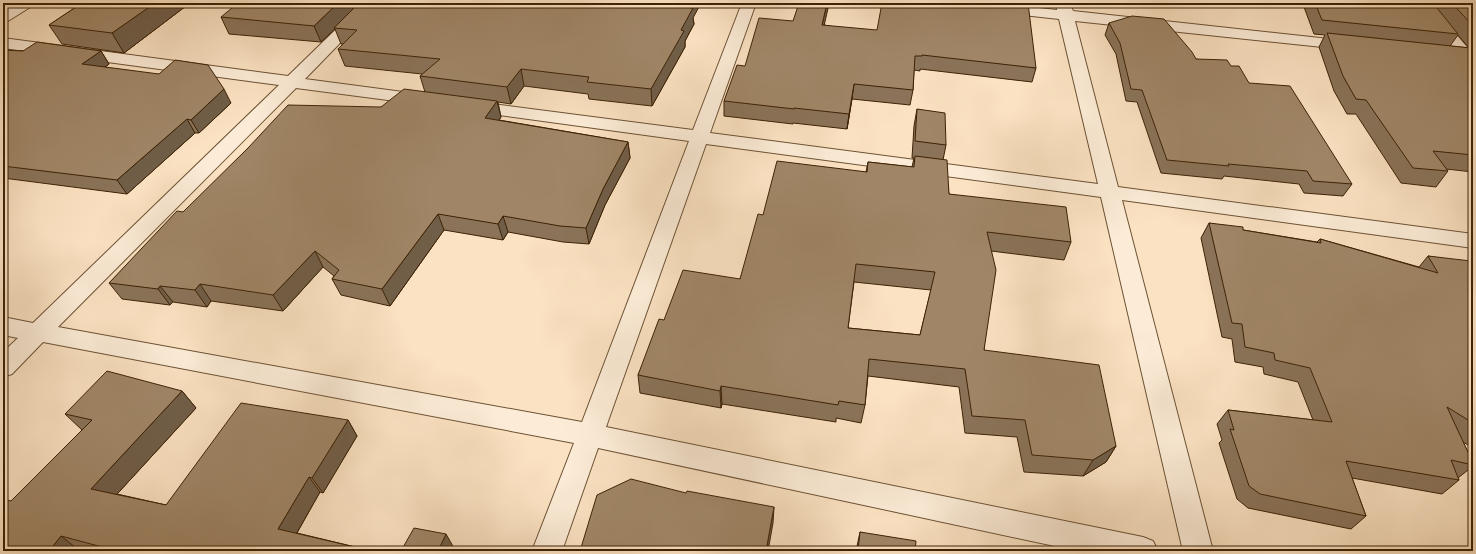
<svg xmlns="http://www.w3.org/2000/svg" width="1476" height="554" font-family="'IM FELL English',serif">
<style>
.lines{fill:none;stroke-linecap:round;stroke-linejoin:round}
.street-casing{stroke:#6c5234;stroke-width:2}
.street{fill:#fcecd7;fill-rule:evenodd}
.wall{fill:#8a7359;stroke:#3d2205;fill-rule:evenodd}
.shaded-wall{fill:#705e48;stroke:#3d2205}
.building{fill:#a08667;stroke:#3d2205;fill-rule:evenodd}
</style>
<rect width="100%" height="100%" fill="#fbe2c2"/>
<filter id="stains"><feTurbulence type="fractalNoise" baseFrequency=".005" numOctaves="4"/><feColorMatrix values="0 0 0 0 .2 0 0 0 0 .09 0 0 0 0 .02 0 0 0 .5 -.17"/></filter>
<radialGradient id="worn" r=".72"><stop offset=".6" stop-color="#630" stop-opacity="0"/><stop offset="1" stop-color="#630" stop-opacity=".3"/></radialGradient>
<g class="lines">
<defs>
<path id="street" d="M17,3H34L32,6L8,21L3,23V11Z
M363,3H379L305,79L426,95L432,96L435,100L432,104L426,105L296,88L58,327L582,422L689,141L470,111L464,110L461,106L464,102L470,101L693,130L742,3H756L710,133L1098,184L1059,19L950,7L945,6L943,3H993L1057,10L1056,3H1070L1073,11L1357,42L1359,45L1357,48L1351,50L1075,21L1118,187L1473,234V248L1122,200L1213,551H1183L1101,197L706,144L606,427L1143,537L1153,541L1158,551H1078L598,448L562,551H532L574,443L43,342L12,374L3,377V352L18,338L3,335V317L33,323L279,85L3,48V38L288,76Z
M1414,3H1429L1473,54V69L1467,67Z"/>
</defs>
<use href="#street" class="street-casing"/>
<use href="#street" class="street"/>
</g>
<path class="wall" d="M82,3H190L124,53L62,44L49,25Z
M1306,3H1473V172L1446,169L1448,171L1436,187L1401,183L1356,114H1347L1334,91L1319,47L1325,35L1314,34L1304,7ZM1458,35L1469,48L1450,46Z
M221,17L693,18L694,24L685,41V47L652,106L589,99L588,94L524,86L511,104L498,102L501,117L499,120L628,142L630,158L605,205L589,244L563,242L508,232L503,240L444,230L390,306L341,295L332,279L334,276L323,267L283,311L211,301L207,307L173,302L170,305L122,299L109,283L183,212L381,107L425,92L420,76L422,74L345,66L338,49L343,44H341L335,29L321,42L229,34Z
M1109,23L1196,59L1231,66L1352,184L1343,196L1304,193L1299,184L1224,176L1222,179L1161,173L1137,102L1126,101L1116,54L1105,35Z
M824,25L1036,68L1032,82L920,69V71L914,70L913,90L910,105L852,99L847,129L793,123V124L724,116V101Z
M3,50L23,51H101L109,64L105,67L231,103L199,133H195L127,194L3,178Z
M917,109L946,145L943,160L949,194L1071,242L1064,260L991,251L984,350L1116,446L1106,462L1083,476L1024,472L1017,437L965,433L959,387L868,376L865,405L861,423L836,418V422L722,404L721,408L640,393L638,375L664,320L740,279L763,215L866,172L868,162L912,167L914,158H912L914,126ZM854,282L931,290L920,335L848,328Z
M1209,223L1243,230L1317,242L1320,239L1419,267L1428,256L1473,264V448L1463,442L1473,463V466L1458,478L1459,480L1442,494L1352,478L1366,516L1351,529L1248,508L1237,499L1219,443L1222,440L1217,424L1228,410L1313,420L1298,382L1264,374L1263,367L1235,362L1232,339L1222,337L1201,238Z
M182,391L196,408L117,494L166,505L348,420L357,436L323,493L320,492L297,533L372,551H3L82,430L65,414Z
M860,532L915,551H856Z"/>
<path class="shaded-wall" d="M155,3H190L124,53L112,33Z
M338,3H361L334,28L335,29L321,42L314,26Z
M692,3H701L693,18L694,24L685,41V47L652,106L651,89L681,30L690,8Z
M827,3H829V4L821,39L822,25Z
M101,51L109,64L91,77L82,64Z
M521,69L524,86L511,104L507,87Z
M854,84L852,99L847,129L849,114Z
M224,89L231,103L199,133L191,120Z
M497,101L501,117L489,134L485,118Z
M187,119L195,133L127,194L117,180Z
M628,142L630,158L605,205L589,244L586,228L603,189Z
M438,214L444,230L390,306L382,289Z
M503,216L508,232L503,240L498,224Z
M315,251L323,267L283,311L273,295Z
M200,284L211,301L207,307L195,290Z
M160,286L173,302L170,305L158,289Z
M721,386L722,404L721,408L720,391Z
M182,391L196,408L108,504L91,489Z
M348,420L357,436L323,493L312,478Z
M1116,446L1106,462L1083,476L1093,460Z
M309,477L320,492L291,543L278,529Z
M774,507L773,523L768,551H766Z
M446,534L454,548L453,551H438Z
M61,536L80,551H49Z"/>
<path class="building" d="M82,3H155L112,33L49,25Z
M238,3H338L314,26L221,17Z
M359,3H692L690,8H693L681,30L684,31L651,89L587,82L589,77L521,69L507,87L420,76L440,59L338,49L357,30L334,28Z
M799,3H827L822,25L877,30L882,3H1028L1036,68L922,55V56H915L913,90L854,84L849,114L794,108V109L724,101L737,65L745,66L759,18L793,21Z
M1315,3H1433L1458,34L1322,20Z
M1452,3H1473V26Z
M1132,16L1164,19L1192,52L1196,59L1227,60L1231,66H1239L1249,83L1290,86L1352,184L1313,181L1307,171L1228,164L1229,166L1167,160L1142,90L1131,89L1120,43L1109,23Z
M1327,33L1471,48L1473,50V155L1433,151L1448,171L1413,168L1366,100L1356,99L1343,76Z
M37,42L101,51L82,64L159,74L175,60L208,65L224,89L191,120L187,119L117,180L3,166V50L23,51Z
M404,89L497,101L485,118L628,142L603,189L586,228L560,226L503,216L498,224L438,214L382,289L332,279L339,270L315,251L273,295L200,284L195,290L160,286L158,289L109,283L177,211L183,212L248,148L288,105L381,107Z
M917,109L945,113L946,145L915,141Z
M915,156L947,160L949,194L1066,207L1071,242L987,232L996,270L984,350L1099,365L1116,446L1093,460L1032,455L1025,420L972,416L965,369L869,359L865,405L839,401L838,405L721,386L720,391L638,375L659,319L664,320L683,270L740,279L758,214L763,215L777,161L867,172L868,162L914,167ZM856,264L935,272L920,335L848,328Z
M1209,223L1243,227V230L1321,243L1320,239L1438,273L1428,256L1471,261L1473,264V423L1447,407L1473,463V465L1451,460L1459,480L1346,461L1366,516L1260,494L1249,486L1230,429L1234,430L1228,410L1332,422L1310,368L1275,360L1274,353L1245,347L1242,324L1232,323Z
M107,371L182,391L91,489L166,505L241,403L348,420L312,478L309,477L278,529L372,551H117L61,536L49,551H3V499L11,501L92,420L65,414Z
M631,479L686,493L687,491L774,507L766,551H768H580L597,495Z
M414,528L446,534L438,551H401Z
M860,532L916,541L915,551H858Z"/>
<rect width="1476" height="554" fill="none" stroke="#fbe2c2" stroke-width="16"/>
<rect x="4" y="4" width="1468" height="546" fill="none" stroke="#3d2205" stroke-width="2"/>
<rect x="8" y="8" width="1460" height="538" fill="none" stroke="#3d2205"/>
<rect width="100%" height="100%" filter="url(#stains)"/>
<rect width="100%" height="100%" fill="url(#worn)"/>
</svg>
